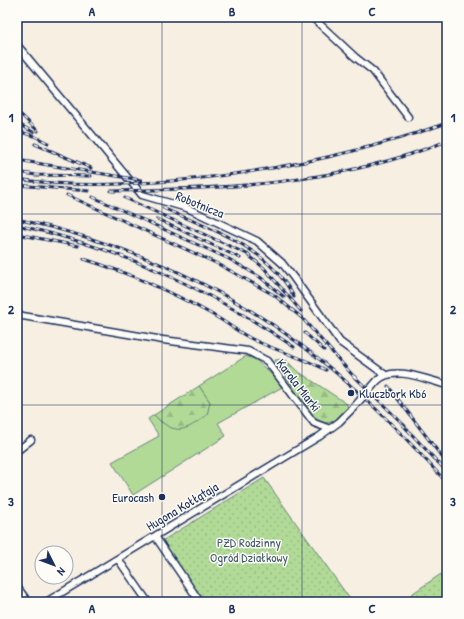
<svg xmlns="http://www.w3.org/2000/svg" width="464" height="619" font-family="'Patrick Hand',sans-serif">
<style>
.green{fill:#b1da97;stroke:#66847a}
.forest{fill:url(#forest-firs);stroke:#66847a}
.garden{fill:url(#garden-dots);stroke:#66847a}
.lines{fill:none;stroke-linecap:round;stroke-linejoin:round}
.minor-casing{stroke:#1b2f5e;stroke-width:9}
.minor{stroke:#fdfcf7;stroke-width:6}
.rail-casing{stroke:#1b2f5e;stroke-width:3}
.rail{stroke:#fdfcf7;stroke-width:1.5;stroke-dasharray:4.5;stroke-linecap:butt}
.minor-bridge-casing{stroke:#1b2f5e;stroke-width:9;stroke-linecap:butt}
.minor-bridge{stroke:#fdfcf7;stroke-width:6}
.grid{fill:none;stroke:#1b2f5e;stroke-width:1;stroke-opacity:0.55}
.poi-dot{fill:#1b2f5e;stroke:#fdfcf7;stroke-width:1.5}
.labels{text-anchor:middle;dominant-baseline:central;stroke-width:3;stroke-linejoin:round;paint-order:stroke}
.street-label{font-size:13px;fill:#1b2f5e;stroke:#fdfcf7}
.poi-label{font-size:13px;fill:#1b2f5e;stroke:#fdfcf7;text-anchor:start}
.park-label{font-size:13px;fill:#405a6c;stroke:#fdfcf7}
.neatline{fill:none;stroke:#1b2f5e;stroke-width:1.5}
.grid-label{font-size:13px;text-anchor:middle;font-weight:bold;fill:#1b2f5e}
</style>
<defs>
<pattern id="forest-firs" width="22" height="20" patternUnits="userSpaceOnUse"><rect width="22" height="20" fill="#b1da97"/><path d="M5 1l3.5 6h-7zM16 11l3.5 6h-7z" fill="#98bb85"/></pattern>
<pattern id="garden-dots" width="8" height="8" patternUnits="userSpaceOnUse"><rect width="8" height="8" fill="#b1da97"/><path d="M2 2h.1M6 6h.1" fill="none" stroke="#98bb85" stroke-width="1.8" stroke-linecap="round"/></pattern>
</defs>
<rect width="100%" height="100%" fill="#f6efe2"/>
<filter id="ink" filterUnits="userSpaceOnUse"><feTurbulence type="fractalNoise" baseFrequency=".025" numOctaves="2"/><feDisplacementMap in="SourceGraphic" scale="8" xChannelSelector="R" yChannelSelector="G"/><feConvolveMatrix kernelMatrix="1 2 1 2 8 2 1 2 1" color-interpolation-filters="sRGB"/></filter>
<g filter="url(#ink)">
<path class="green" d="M246,356L256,360L284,386L218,423L226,436L133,495L112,462L159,436L148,419L154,415L162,423L210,402L199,386Z"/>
<path class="forest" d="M285,359L296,370L347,404L348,410C334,421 328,429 312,416L275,360Z
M199,386L210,402L207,415C185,432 175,436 154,415Z"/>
<path class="garden" d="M264,478L352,602H204L162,541Z
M441,574L447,583V602H400Z"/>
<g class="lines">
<defs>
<path id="minor" d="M312,17L355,57L373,71L408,117
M17,45L142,195L187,208L257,241L282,263L293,277L340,342L384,374
M17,315L163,340L248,351L267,361L314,423L330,429
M377,381C393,364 427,380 447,385
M17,451L31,440
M155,536L200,602
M118,559L148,602
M17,587L28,602
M46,602L320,436L339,422L354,407"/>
</defs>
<use href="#minor" class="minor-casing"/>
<use href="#minor" class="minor"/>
<defs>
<path id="rail" d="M17,111L38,131
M17,123L33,132
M17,131L34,136L48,143
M35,144L91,168
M17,160L141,180
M17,172L36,175L91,176
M17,179C68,187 120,185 171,181C266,173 358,154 447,123
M17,185L89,191
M111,191C225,189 340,184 447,141
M67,195L218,264L274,295L302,318L356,379
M93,197L229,259L260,277L284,297
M125,198L247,254L264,268L301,311
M163,208C212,230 268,246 294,297
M17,219C117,241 215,281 297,342C353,383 401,432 447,483
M157,219L240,258
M17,225C120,248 207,288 294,347
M17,234L78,246
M84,259C129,273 172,292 213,315C226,322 238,332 252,339C276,351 302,357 326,370
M305,333L324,350
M354,376L405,426
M388,386L442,457
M402,424L447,472"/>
</defs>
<use href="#rail" class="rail-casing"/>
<use href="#rail" class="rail"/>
<defs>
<path id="minor-bridge" d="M354,407L377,381"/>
</defs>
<use href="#minor-bridge" class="minor-bridge-casing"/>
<use href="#minor-bridge" class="minor-bridge"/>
</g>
</g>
<path class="grid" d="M162,17V602M302,17V602M17,214H447M17,405H447"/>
<g class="poi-dot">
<circle cx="351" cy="393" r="4"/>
<circle cx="162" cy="497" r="4"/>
</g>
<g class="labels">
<g class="street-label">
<text transform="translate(200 204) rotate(22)">Robotnicza</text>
<text transform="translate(299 385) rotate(52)">Karola Miarki</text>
<text transform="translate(182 506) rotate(-31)">Hugona Kołłątaja</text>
</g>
<g class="poi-label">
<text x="359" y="393">Kluczbork Kb6</text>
<text x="154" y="497" text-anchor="end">Eurocash</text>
</g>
<g class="park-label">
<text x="249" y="542">PZD Rodzinny<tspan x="249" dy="15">Ogród Działkowy</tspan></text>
</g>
</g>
<rect width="464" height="619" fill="none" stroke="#fdfcf7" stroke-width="44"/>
<g transform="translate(54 565) rotate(132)"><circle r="19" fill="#fdfcf7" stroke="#a3aaba"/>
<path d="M0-3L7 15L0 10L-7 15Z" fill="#1b2f5e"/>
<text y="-6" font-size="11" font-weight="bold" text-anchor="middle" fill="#1b2f5e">N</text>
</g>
<rect x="22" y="22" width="420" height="575" class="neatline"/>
<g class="grid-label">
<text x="92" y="16">A</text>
<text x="232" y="16">B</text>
<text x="372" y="16">C</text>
<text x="11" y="122">1</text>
<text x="453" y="122">1</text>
<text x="11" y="314">2</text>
<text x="453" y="314">2</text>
<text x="11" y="506">3</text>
<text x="453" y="506">3</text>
<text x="92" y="613">A</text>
<text x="232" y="613">B</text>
<text x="372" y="613">C</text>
</g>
</svg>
